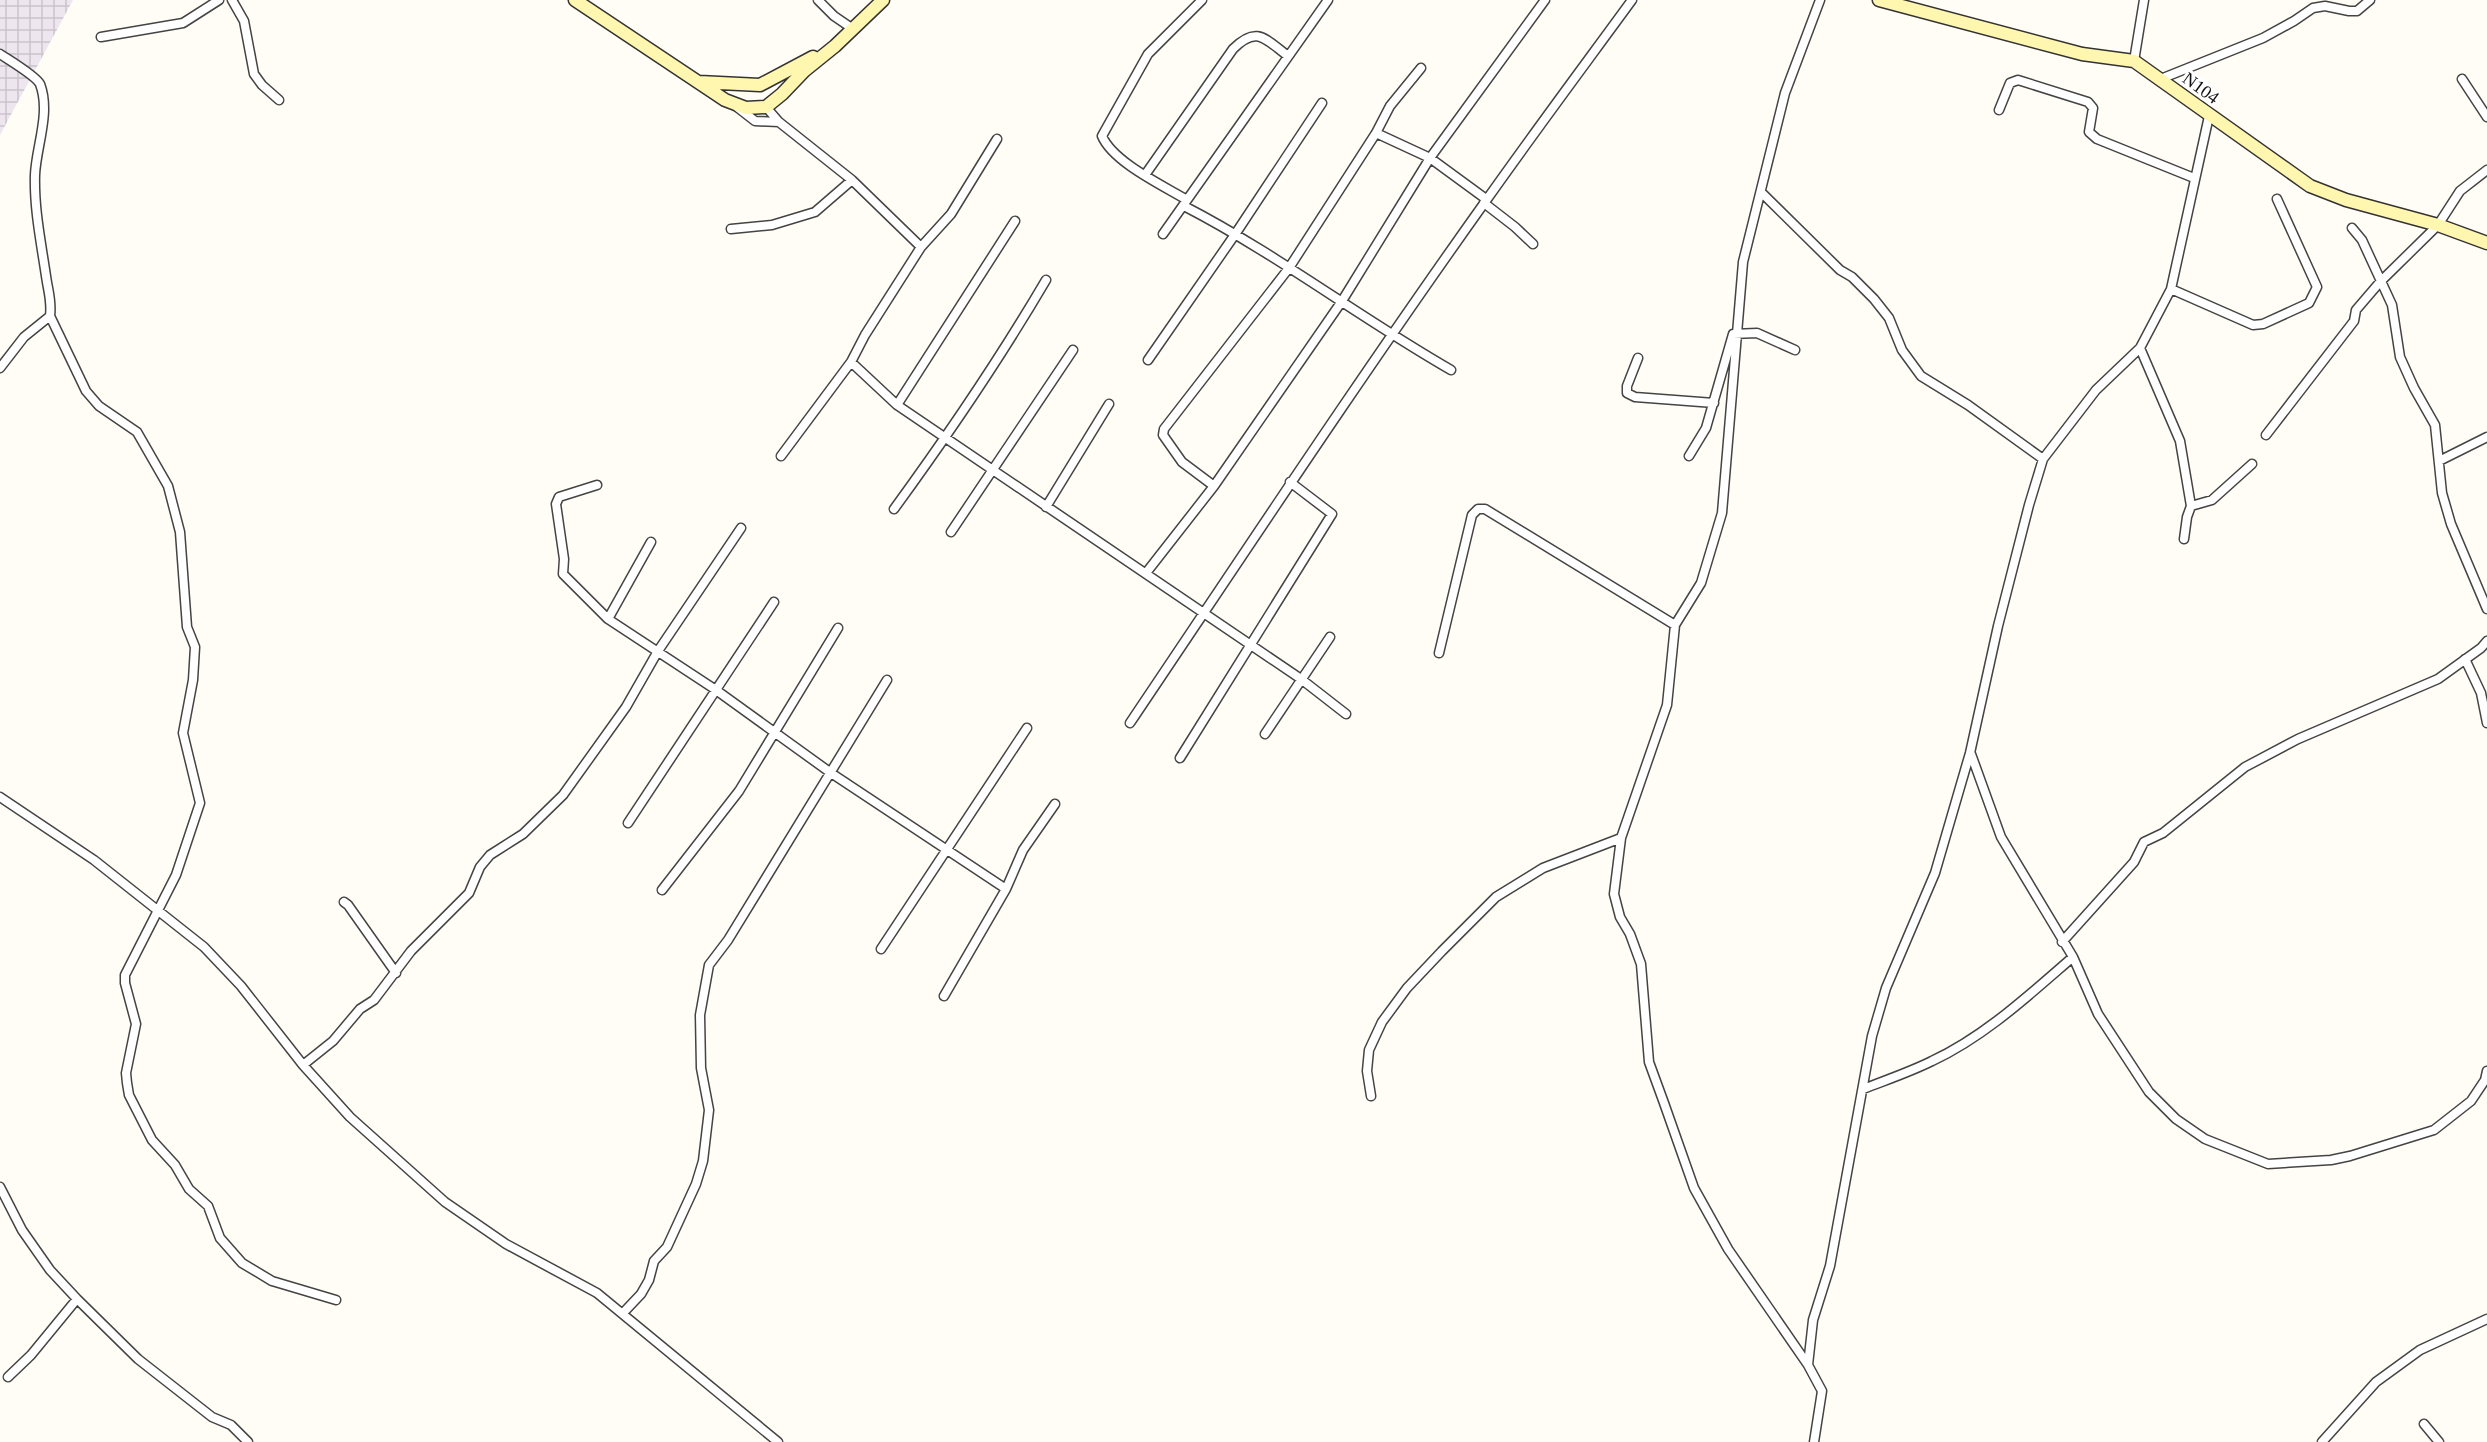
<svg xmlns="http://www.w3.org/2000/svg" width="2487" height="1442" font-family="'Times New Roman',serif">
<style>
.industrial{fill:url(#industrial-grid)}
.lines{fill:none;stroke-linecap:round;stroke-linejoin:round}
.street-casing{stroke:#444;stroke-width:11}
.secondary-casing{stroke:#333;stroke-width:15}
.street{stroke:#fff;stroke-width:8}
.secondary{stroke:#fff6b0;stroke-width:12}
.labels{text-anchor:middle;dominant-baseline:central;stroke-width:6;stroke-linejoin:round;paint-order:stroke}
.street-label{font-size:18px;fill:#111;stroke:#fff}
</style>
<defs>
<pattern id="industrial-grid" width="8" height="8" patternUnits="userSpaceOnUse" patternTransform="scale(1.5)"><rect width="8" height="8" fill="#eee6ef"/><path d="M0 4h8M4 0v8" fill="none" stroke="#cbc4cc"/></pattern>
</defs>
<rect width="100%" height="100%" fill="#fffdf5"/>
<path class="industrial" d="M0,0H73L0,135Z"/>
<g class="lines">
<defs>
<path id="street" d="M232,0L244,21L254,74L262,85L279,100
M818,0L834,16L853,29
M101,37L183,23L219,0
M0,54C9,60 36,76 40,84C51,113 36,147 35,175C34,209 41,242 46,276C48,291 52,301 50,316L24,337L0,368
M2134,61L2144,0
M2462,79L2487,117
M2158,80L2263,38L2294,21L2313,8L2325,6L2349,11H2357L2370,0
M737,107L755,121L779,122
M766,107L779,122L852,180L921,247
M1999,110L2010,83L2018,80L2088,102L2093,108L2089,132L2097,139L2194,178
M1376,133L1430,158L1486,199
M1145,175L1233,49C1257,25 1265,39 1288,56
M1761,192L1840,270L1852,277L1874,299L1889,318L1902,350L1921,376L1968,405L2043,459
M1187,200C1162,185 1113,162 1102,136L1148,54L1202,0
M1484,203L1515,227L1533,244
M1184,206C1277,254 1360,318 1451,370
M2352,228L2362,240L2392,305L2400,357L2414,388L2435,425L2442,493L2451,524L2487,609
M731,229L772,225L815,212L852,180
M1163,234L1328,0
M2171,289L2253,325L2263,324L2309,303L2317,287L2277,199
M50,316L86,391L99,406L137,432L168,486L180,532L187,627L195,647L193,680L183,733L200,803L176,875L125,975V983L136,1024L126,1073L127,1083L129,1095L152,1140L175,1165L189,1189L208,1206L220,1238L242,1263L272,1281L336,1300
M2140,348L2180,441L2191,506L2187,517L2184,539
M1638,358L1627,386V393L1635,397L1714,403
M1148,360L1236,233L1322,103
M851,362L897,405L1301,679L1346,714
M897,405L1015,221
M2266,435L2354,321L2356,310L2380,282L2438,225L2460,191L2487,170
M781,456L851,362L865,335L921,247L951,214L997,139
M1689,456L1706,428L1733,334L1757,333L1795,350
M2439,461L2487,437
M597,485L559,497L556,504L564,559L563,574L608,619L716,690L831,773L1006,889L944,996
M1214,486L1182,462L1163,435L1164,429L1289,268L1376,133L1390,106L1421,68
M2191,506L2212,500L2252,464
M1046,507L1109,404
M894,509C948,435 999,360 1046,280
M951,532L1073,350
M1146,573L1214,486L1342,301L1430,158L1545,0
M608,619L651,542
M1439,653L1472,515L1478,509H1485L1675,625
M2465,659L2481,693L2487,723
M1130,723C1247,549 1363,373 1485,202C1533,134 1583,67 1632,0
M1265,734L1330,637
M1971,754L2001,837L2073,957L2098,1014L2149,1092L2176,1119L2205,1139L2268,1164L2331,1160L2350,1156L2434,1130L2471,1101L2485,1080L2487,1071
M1180,758L1332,514L1290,482
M0,797L94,860L204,947L241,986L303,1065L350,1117L445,1202L506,1244L597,1293L778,1442
M628,823L774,602
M1621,838L1614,894L1620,917L1630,934L1641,964L1649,1062L1664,1103L1694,1188L1728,1249L1808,1365
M1006,889L1023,850L1055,804
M662,890L739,791L838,628
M344,902L348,905L396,973
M2062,942L2134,862L2144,842L2163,833L2245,767L2298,739L2438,679L2481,648L2487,641
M881,949L1027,728
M303,1065L333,1041L360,1009L374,1000L411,951L469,893L480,867L490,855L523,834L563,795L626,707L658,651L741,528
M1863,1089C1886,1080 1910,1072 1932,1061C1984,1037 2029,995 2073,957
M1371,1096L1367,1071L1369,1050L1382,1022L1407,988L1442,951L1496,897L1543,868L1621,838L1667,705L1675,625L1701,583L1722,513L1743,262L1785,93L1820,0
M0,1187L22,1230L50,1270L77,1299L138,1359L212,1417L231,1425L248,1442
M623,1313L641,1294L649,1280L654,1261L667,1247L696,1184L703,1161L709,1110L701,1068L700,1015L709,965L728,940L887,680
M8,1377L31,1355L77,1299
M2424,1424L2439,1442
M1814,1442L1822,1391L1808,1365L1813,1320L1830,1266L1872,1036L1886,988L1935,873L1970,753L1998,626L2029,505L2043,459L2096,390L2140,348L2171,289L2209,116
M2322,1442L2376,1382L2420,1350L2487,1319"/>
<path id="secondary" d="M575,0L725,100L746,108L766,107L782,94L804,71L835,46L883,0
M1879,0L2082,54L2134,61L2310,186L2346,200L2438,225L2487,243
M699,82L760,85L813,57"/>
</defs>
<use href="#street" class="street-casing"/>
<use href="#secondary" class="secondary-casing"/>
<use href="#street" class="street"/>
<use href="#secondary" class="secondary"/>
</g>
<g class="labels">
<g class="street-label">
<text transform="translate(2201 88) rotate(36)">N104</text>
</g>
</g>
</svg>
